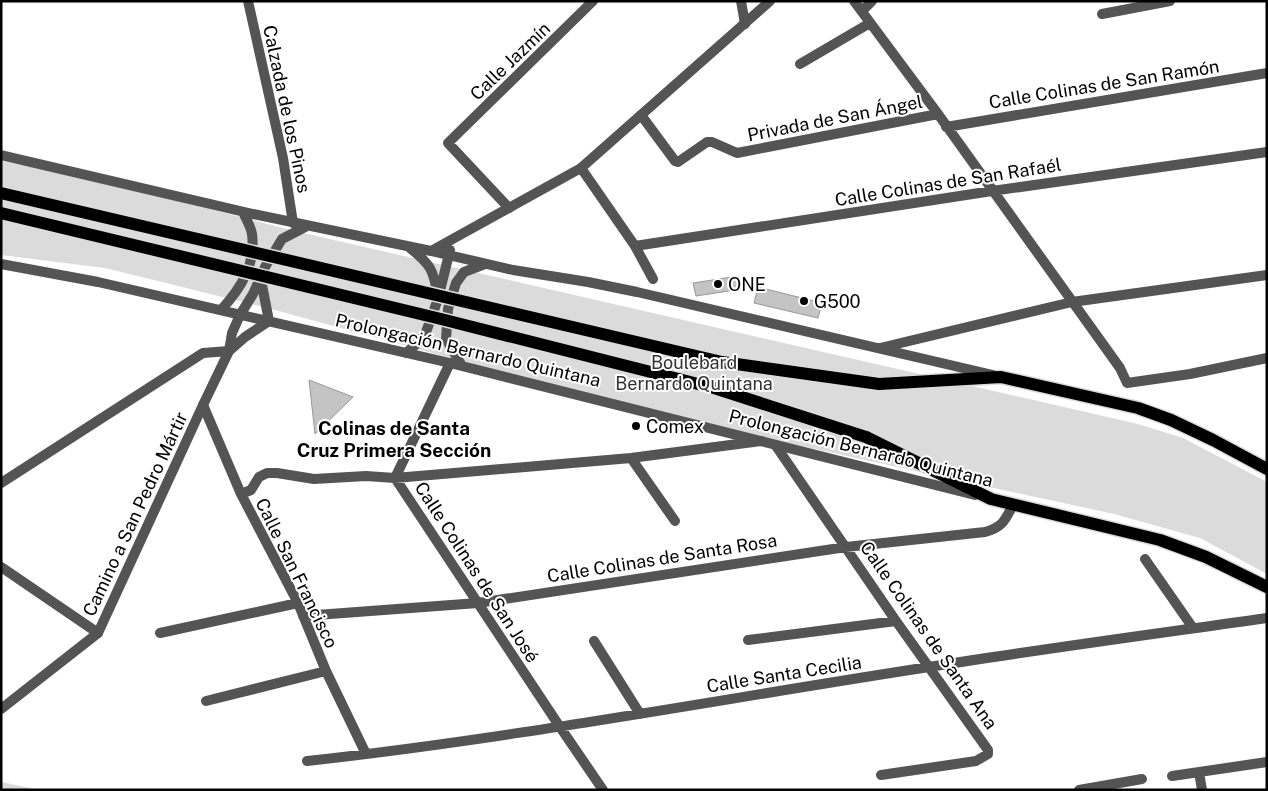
<svg xmlns="http://www.w3.org/2000/svg" width="1268" height="791" font-family="'Public Sans',sans-serif">
<style>
.green{fill:#dbdbdb}
.building{fill:#c4c4c4;stroke:#989898}
.lines{fill:none;stroke-linecap:round;stroke-linejoin:round}
.primary-casing{stroke:#dbdbdb;stroke-width:15}
.minor{stroke:#545454;stroke-width:10}
.tertiary{stroke:#545454;stroke-width:10}
.primary{stroke:#000;stroke-width:12}
.primary-bridge-casing{stroke:#dbdbdb;stroke-width:15;stroke-linecap:butt}
.primary-bridge{stroke:#000;stroke-width:12}
.poi-dot{fill:#000;stroke:#fff;stroke-width:2}
.labels{text-anchor:middle;dominant-baseline:central;stroke-width:4;stroke-linejoin:round;paint-order:stroke}
.street-label{font-size:18px;fill:#000;stroke:#fff}
.poi-label{font-size:18px;fill:#000;stroke:#fff;text-anchor:start}
.park-label{font-size:18px;fill:#323232;stroke:#fff}
.neighbourhood-label{font-size:19px;font-weight:bold;fill:#000;stroke:#fff}
</style>
<rect width="100%" height="100%" fill="#fff"/>
<path class="green" d="M1,161L100,181L299,232L1138,424L1183,438L1267,482V574L1200,538L1114,514L667,417L271,309L105,268L1,255Z
M1,782L40,790H1Z"/>
<path class="building" d="M738,276L742,289L696,296L693,283Z
M758,287L822,303L818,318L754,303Z
M309,380L353,397L315,434Z"/>
<g class="lines">
<defs>
<path id="primary" d="M879,384L1001,377L1138,408L1171,420L1213,440L1267,469
M866,437L991,499L1160,540L1206,557L1267,587"/>
</defs>
<use href="#primary" class="primary-casing"/>
<path class="minor" d="M248,1L283,158L293,223
M741,1L745,24
M854,1L938,114L1120,368L1127,383L1190,374L1267,358
M862,11L872,1
M1102,14L1170,1
M800,64L870,23
M641,115L675,161L678,162L707,142H712L737,153L938,114
M946,127L1267,73
M581,168L635,246L653,279
M509,208L448,143L593,1
M635,246L992,191L1267,152
M450,363L395,478L560,727L603,790
M203,405L241,494L298,603L326,671L366,754
M776,446L896,621L988,750V754L976,761L881,775
M631,458L675,521
M1,483L203,353L229,351
M241,494L251,490L259,477L267,473H277L314,479L366,476L395,478L631,458L761,441
M1145,559L1193,628
M1,567L98,633
M303,616L478,603L846,547L985,532C1003,527 1005,520 1013,505
M160,633L298,603
M748,640L896,621
M594,641L640,714
M206,701L326,671
M307,761C515,738 721,699 929,667C1041,649 1154,634 1267,618
M1199,772L1202,790
M1172,776L1267,762
M1079,790L1142,779"/>
<path class="tertiary" d="M1,155L253,214L431,251L513,270L588,282L637,292L993,375
M410,248C431,265 433,269 438,296
M431,251L581,168L770,1
M1,264L98,282L450,363L975,495
M261,280L269,321
M221,310C241,288 256,265 252,234C251,227 246,219 243,212
M880,348L1072,302L1267,275
M229,351L245,337L269,321
M406,353L420,341L426,332L438,299L450,250
M462,366L446,339L448,309L456,283L464,272L485,264
M1,709L98,633L203,405L229,351L232,333L240,315L253,294L265,267L282,239L307,226"/>
<use href="#primary" class="primary"/>
<defs>
<path id="primary-bridge" d="M1,193L722,362L879,384
M1,213L441,319L714,388L866,437"/>
</defs>
<use href="#primary-bridge" class="primary-bridge-casing"/>
<use href="#primary-bridge" class="primary-bridge"/>
</g>
<g class="poi-dot">
<circle cx="718" cy="284" r="5"/>
<circle cx="804" cy="301" r="5"/>
<circle cx="636" cy="426" r="5"/>
</g>
<g class="labels">
<g class="street-label">
<text transform="translate(510 61) rotate(-44)">Calle Jazmín</text>
<text transform="translate(1104 84) rotate(-9)">Calle Colinas de San Ramón</text>
<text transform="translate(287 109) rotate(78)">Calzada de los Pinos</text>
<text transform="translate(835 118) rotate(-11)">Privada de San Ángel</text>
<text transform="translate(948 182) rotate(-9)">Calle Colinas de San Rafaél</text>
<text transform="translate(468 350) rotate(13)">Prolongación Bernardo Quintana</text>
<text transform="translate(861 448) rotate(14)">Prolongación Bernardo Quintana</text>
<text transform="translate(135 514) rotate(-65)">Camino a San Pedro Mártir</text>
<text transform="translate(662 558) rotate(-9)">Calle Colinas de Santa Rosa</text>
<text transform="translate(477 572) rotate(57)">Calle Colinas de San José</text>
<text transform="translate(297 573) rotate(64)">Calle San Francisco</text>
<text transform="translate(929 635) rotate(55)">Calle Colinas de Santa Ana</text>
<text transform="translate(784 674) rotate(-9)">Calle Santa Cecilia</text>
</g>
<g class="poi-label">
<text x="728" y="284">ONE</text>
<text x="814" y="301">G500</text>
<text x="646" y="426">Comex</text>
</g>
<g class="park-label">
<text x="694" y="362">Boulebard<tspan x="694" dy="21">Bernardo Quintana</tspan></text>
</g>
<g class="neighbourhood-label">
<text x="394" y="428">Colinas de Santa<tspan x="394" dy="22">Cruz Primera Sección</tspan></text>
</g>
</g>
<rect width="1268" height="791" fill="none" stroke="#000000" stroke-width="5"/>
</svg>
